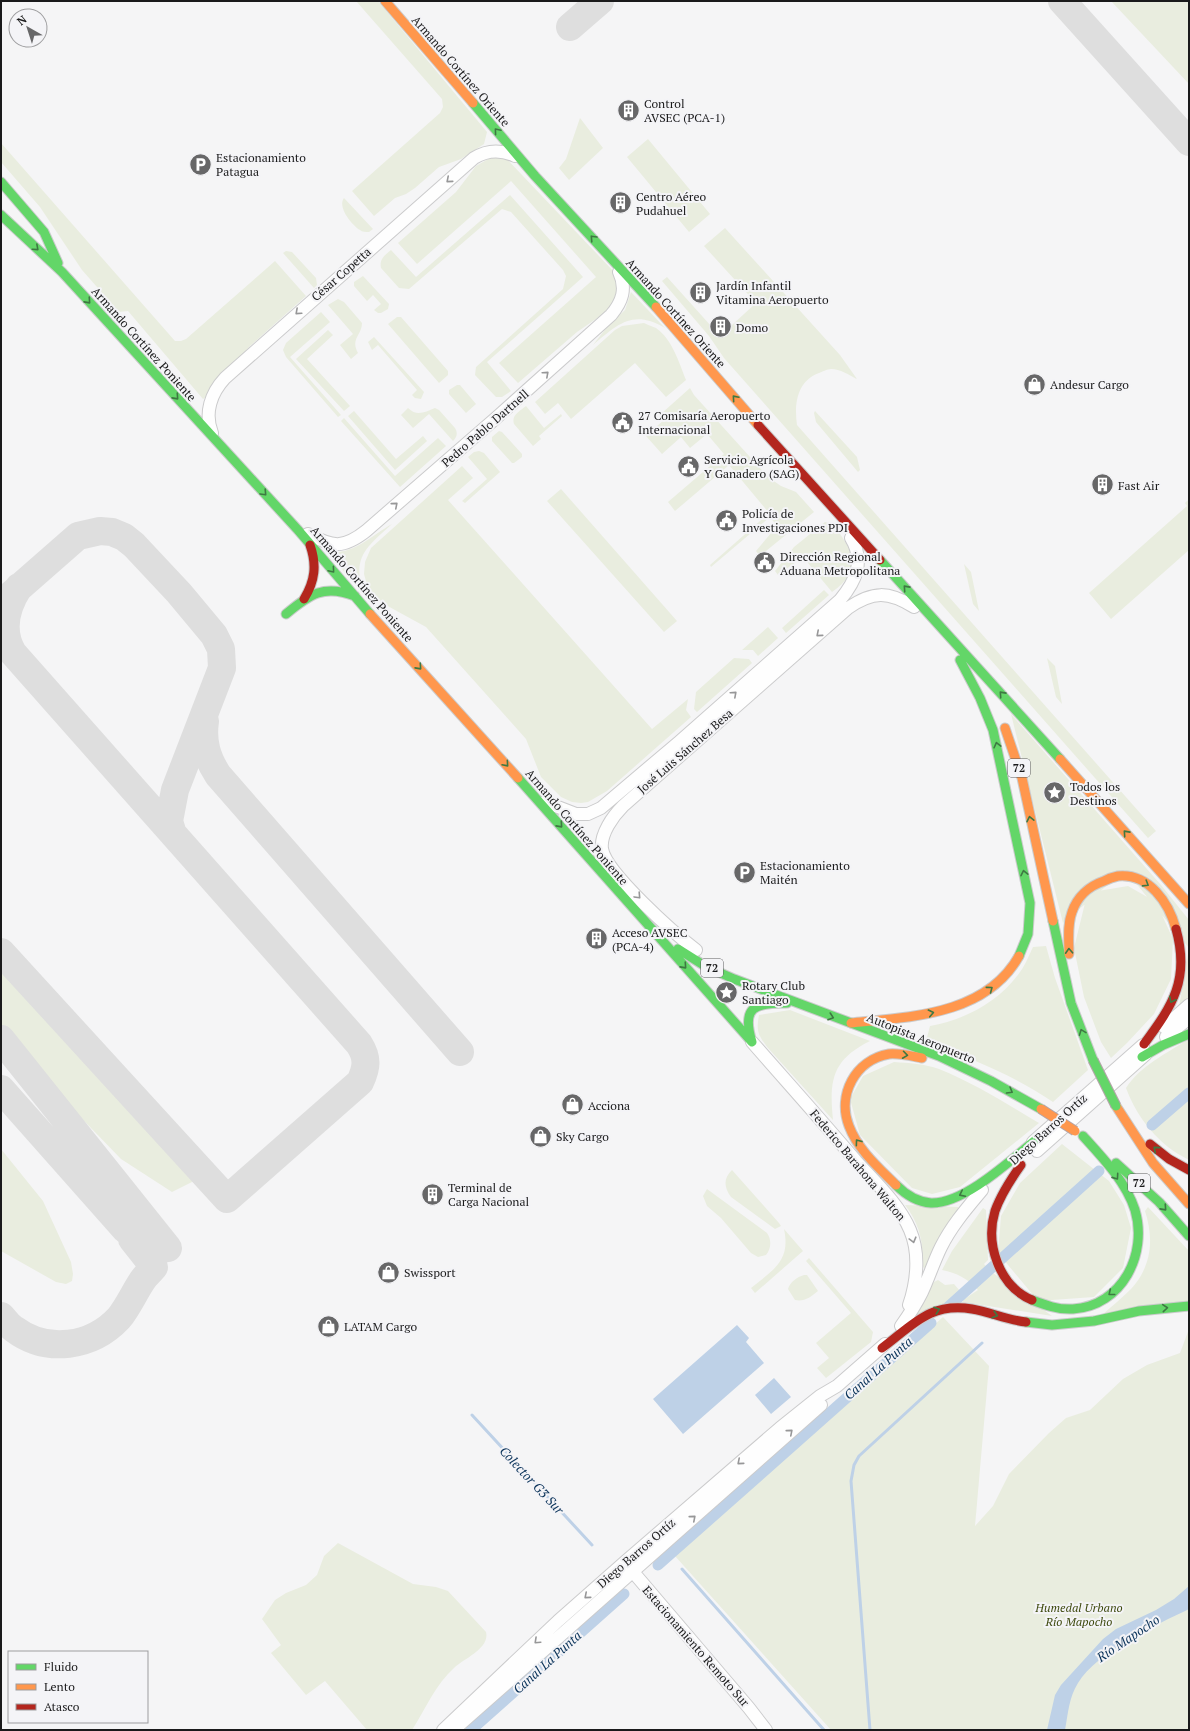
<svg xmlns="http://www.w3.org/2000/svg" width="1190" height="1731" font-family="'PT Serif',serif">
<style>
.green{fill:#e9eddf}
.water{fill:#bed1e7}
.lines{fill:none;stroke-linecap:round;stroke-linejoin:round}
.stream{stroke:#bed1e7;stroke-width:3}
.canal{stroke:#bed1e7;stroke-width:11}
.taxiway{stroke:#dedede;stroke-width:28}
.street-casing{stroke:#cbcbcc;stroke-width:14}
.fast-casing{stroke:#cbcbcc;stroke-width:11}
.slow-casing{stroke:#cbcbcc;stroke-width:11}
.jam-casing{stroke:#cbcbcc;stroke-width:11}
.street{stroke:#fefefe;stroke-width:12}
.fast{stroke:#63d668;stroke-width:9}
.slow{stroke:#ff974d;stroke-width:9}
.jam{stroke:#b3261e;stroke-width:9}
.fast-bridge-casing{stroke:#b4a5a9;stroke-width:11;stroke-linecap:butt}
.slow-bridge-casing{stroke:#b4a5a9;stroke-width:11;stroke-linecap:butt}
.fast-bridge{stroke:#63d668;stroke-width:9}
.slow-bridge{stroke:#ff974d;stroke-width:9}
.oneway{stroke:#3e7842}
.oneway2{stroke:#979798}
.labels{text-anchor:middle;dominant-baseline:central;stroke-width:4;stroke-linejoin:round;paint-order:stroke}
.shield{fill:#f4f4f7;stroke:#5b5b5d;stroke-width:1}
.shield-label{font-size:11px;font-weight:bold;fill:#1a1a1b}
.street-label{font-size:12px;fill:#1a1a1b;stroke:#f4f4f7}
.poi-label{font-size:12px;fill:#1a1a1b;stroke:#f4f4f7;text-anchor:start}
.park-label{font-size:12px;font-style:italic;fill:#3e4a0e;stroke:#f4f4f7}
.water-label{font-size:13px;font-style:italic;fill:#083158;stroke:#f4f4f7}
</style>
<rect width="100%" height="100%" fill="#f5f5f6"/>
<path class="green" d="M356,1H378L487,132L484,144L461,159L439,167L415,188L406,194L395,198L374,216L352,191L440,113L443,107L442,99Z
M1111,1H1189V84Z
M580,118L603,148L569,180L559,168L566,159Z
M648,139L710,214L689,232L627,157Z
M1,143L175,341H181L186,339L275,261L306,296L250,346L208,396L203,399L128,311L119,312L82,270L40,207L1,162Z
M504,156L617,275L619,292L609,310L577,332L518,383L499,363L596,277L511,181L417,264L398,243L456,192L476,166L490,158Z
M510,195L583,277L487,362L511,391L502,397H496L475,375L476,367L563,289L566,276L563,270L511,212L502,209L409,289L399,288L381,268C379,259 385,255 391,250L416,277Z
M344,198L373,229L369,232C366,232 362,232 360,230C352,225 337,207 344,198Z
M725,228L840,355L857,379C849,375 840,369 831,369C827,369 822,372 819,373C797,381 794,404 797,425L1156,831L1148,838L724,358L709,336L662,281L667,277L720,336L756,303L704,246Z
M286,251L292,252L316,278L317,285L314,288L283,253Z
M363,276L389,304L388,309L381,313H378L374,310L381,304L373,295L367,301L354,286V282Z
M631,292L665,328C633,309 618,324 593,345L607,327L625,310Z
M338,299L344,302L362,323C362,335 350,339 358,353L351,359L340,345L353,334L328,305Z
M321,312L330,322L290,357L341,415L338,417L286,357L283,350L286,343Z
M397,317H401L448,371V375L439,383L388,324Z
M644,323C647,325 652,326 656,328C672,339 679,362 686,380L666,397L635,363L571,419L558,403L545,414L535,402L615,330L622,326Z
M328,330L333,335L307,359L350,406L344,411L296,359Z
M374,337L424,392L421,399L415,398L412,395L417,390L378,345L372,350L368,342Z
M457,385H460L476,404L466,413L449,394V390Z
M690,388L694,395L768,477L781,486L796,492L814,512L760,556L756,551L777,526L770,517L711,567L710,565L769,513L729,465L675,511L668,502L724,454L707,434L690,448L681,437L662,454L646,436L666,418L662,413Z
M526,406L544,428L561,414L562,416L539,436L541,439L533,446L514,424C511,415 520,411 526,406Z
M408,408C417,417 425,412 435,408L439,410L455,428C458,433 457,437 453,441L429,414L413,428L401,415Z
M354,411L396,459L423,436L427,441L395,470L348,416Z
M815,411L857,457L860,470L858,472L816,422L814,413Z
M344,418L395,476L438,438L446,446L400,487L341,421Z
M499,431L502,432L522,454V457L514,463H512L492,441V437Z
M479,451L484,453L500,472L465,503L462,501L487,479L468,457L474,452Z
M462,466L473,478L448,500L652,729L688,699L686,710L691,717L607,791L588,802L581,803L572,802L561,797L541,777L526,739L426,627L384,604L374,595L367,585L364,574L365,562L371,548Z
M561,489L677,621L664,632L547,501Z
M1189,499V550L1111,619L1089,593L1187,506L1185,503Z
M825,522L833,524C852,550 865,569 832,592L803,557L778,575L775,571L794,547Z
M392,524C367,547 352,556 363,593L327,552C354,555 369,537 392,524Z
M964,564L971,572L979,611L973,604Z
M824,590L829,595L786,633L782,628Z
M768,627L778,638L758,656L753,650H742Z
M734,658L749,659L752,663L697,712L694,709L696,692Z
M1047,658L1055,666L1062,704L1056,697Z
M1011,714L1161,885L1189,920V998L1179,1007L1189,948L1125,870L1063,923Z
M1128,886L1156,902L1173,939L1171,979L1154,1014L1127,1043L1111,1058L1101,1042L1084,997L1074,948L1085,903L1098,891Z
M1046,946L1055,978L1088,1070L1053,1102C1011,1074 972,1059 926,1041L930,1026C965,1020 1000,1001 1020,972C1026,964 1029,955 1033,947Z
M1,962L196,1180L172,1192L121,1159L1,1035Z
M790,1010L870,1041C832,1060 829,1080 833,1120L768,1048C758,1035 756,1031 759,1015Z
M1189,1039V1160C1182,1156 1174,1152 1168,1147C1149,1132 1134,1110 1126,1088C1140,1066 1167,1053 1189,1039Z
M894,1062C909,1063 925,1064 939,1069C974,1083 1007,1104 1039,1123L960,1187L932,1194L912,1188L860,1135L850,1099L863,1076Z
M1062,1144L1109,1181L1124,1205L1131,1228L1123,1268L1094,1297L1038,1301L998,1253L1001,1216L1020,1183Z
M1,1149L43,1201L71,1262L73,1274L72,1281L66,1284L56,1282L1,1251Z
M732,1170L779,1223L781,1226L775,1229L731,1197C724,1187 723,1179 732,1170Z
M707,1189L767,1233C772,1240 771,1249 766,1255L758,1257L751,1253L721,1218L707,1206L703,1196Z
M905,1205L958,1207L959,1209L925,1268L922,1267C924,1244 920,1224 905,1205Z
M1148,1207L1189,1251V1302L1103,1314C1112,1306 1122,1298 1131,1289C1152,1266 1154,1239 1145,1211Z
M983,1208L986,1210L988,1260L984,1264L993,1273L1052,1316L963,1302L958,1295L948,1302L915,1315L934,1282L938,1280L945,1285L954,1284L966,1298L978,1290C967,1278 957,1273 942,1270L952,1251Z
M784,1229L803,1251L755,1293L751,1288C773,1270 791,1261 784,1229Z
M809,1258L873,1332L871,1342L826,1378L817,1368L829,1358L816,1343L851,1313L806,1261Z
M804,1275H807L818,1291C811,1297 804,1302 795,1300L788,1289C790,1282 797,1277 804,1275Z
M943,1317L989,1366L975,1526L993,1506L1009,1474L1049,1433L1066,1418L1090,1410L1123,1379L1147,1365L1180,1353L1189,1329V1730H831L675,1556Z
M338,1543L413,1584L436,1587L448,1591L486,1632C490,1648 465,1658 455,1667C435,1685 426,1708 412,1730H367L325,1681L306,1695L271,1653L281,1645L262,1619L275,1600L286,1593L306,1585L317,1575L324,1556Z"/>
<path class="water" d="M737,1325L749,1338L746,1342L764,1363L683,1434L653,1399Z
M774,1378L791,1397L771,1414L755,1395Z
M1189,1586V1609C1156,1625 1097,1652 1078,1683C1069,1697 1068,1714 1065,1730H1047L1055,1695L1061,1685L1103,1639L1116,1629L1156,1610L1174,1599Z"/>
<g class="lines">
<path class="stream" d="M472,1415L592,1545
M682,1569L824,1730
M870,1730L851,1481L854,1465L859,1456L982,1343"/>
<path class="canal" d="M1152,1125L1189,1093
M948,1307L1099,1171
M658,1565L931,1323
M471,1730L624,1594"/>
<path class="taxiway" d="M1062,1L1189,142
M570,27L600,1
M5,600L78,536L100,531L112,532L124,537L134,545L179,593L214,635L221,649L222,668L175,790L169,821L172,831
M205,721C202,742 207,758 218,775L460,1052
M1,952L227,1199L360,1082C367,1067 368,1058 359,1044L13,653C0,631 6,607 19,587
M1,1039L168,1248C148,1252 140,1242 125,1229L1,1089
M1,1316C5,1320 9,1326 14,1329C47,1354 92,1347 119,1318C128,1307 134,1293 142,1281C145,1276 150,1272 154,1267L132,1239"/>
<defs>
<path id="street" d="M212,433C204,413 211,393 225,378L474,158C487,150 500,149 515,156
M308,534C333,547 343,549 366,531L496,418L611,315C622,302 627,289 619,272
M545,802L576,814H588L601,808L679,742L840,600C856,581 865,561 851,538
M696,950C675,934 606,873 602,849C600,834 613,816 623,806L848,608C873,591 888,591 914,607
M1164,1027L1189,1005
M1166,1037L1189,1018
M752,1042C787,1082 822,1121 856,1161C875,1182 899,1204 910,1230C920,1253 917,1282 909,1305
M1033,1142L1143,1045
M1037,1151L1146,1054
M901,1326C909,1315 916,1304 922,1292C929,1277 934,1261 941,1247C952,1225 967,1208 982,1190
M628,1566L749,1708L766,1730
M457,1727L821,1405
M443,1730L558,1621L626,1561L780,1428L820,1396L837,1386L885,1344"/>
<path id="fast" d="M473,103L535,176L656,307
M1,182L44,232L58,263
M1,215L62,272L298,530L370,614
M880,560L1060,759
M286,614C310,594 324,584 355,596
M960,660L980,698L993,730L1030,903L1028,934L1019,956
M518,778L752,1042
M1053,921L1071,1003L1093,1060
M678,949L705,966L734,979L939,1056L991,1081L1041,1109
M752,1042C741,1006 755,1003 787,1003
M1142,1057L1163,1045L1189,1034
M1116,1163L1159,1202L1189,1236
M896,1185C906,1195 917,1202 931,1203C965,1204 1013,1158 1038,1138
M1032,1300C1045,1305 1058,1310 1073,1309C1122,1306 1148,1254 1135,1210C1126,1182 1103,1158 1083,1136
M1026,1322L1052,1325L1094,1321L1139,1311L1189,1306"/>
<path id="slow" d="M385,1L473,103
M656,307L758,425
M370,614L518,778
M1005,728L1022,778L1053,921
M1060,759L1189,904
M1069,954C1069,940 1067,925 1072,912C1077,897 1089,886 1104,881C1108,879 1113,877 1118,876C1149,873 1169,903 1176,929
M851,1023C911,1017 986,1015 1019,956
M1116,1106L1153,1163L1189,1204
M896,1185C879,1168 858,1150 849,1126C837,1095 855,1060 889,1054C900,1053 911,1056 922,1058"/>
<path id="jam" d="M758,425L880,560
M304,599C315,581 317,565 310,545
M1144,1044C1173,1005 1190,979 1176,929
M1150,1144L1169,1159L1189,1170
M1021,1165C1011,1179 1001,1194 995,1211C985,1244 999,1286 1032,1300
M882,1348C913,1325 930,1302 972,1309C990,1312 1007,1320 1026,1322"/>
</defs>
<use href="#street" class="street-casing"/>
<use href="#fast" class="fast-casing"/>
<use href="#slow" class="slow-casing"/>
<use href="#jam" class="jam-casing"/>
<use href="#street" class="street"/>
<use href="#fast" class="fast"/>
<use href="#slow" class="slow"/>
<use href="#jam" class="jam"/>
<defs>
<path id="fast-bridge" d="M1093,1060L1116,1106"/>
<path id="slow-bridge" d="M1041,1109L1075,1131"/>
</defs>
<use href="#fast-bridge" class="fast-bridge-casing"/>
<use href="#slow-bridge" class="slow-bridge-casing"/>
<use href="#fast-bridge" class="fast-bridge"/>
<use href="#slow-bridge" class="slow-bridge"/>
</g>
<defs><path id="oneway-chevron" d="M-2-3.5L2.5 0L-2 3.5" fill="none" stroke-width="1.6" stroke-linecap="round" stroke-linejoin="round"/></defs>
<g class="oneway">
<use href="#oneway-chevron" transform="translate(497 131) rotate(-130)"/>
<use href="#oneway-chevron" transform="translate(593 238) rotate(-133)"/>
<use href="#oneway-chevron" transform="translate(36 248) rotate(42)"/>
<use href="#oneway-chevron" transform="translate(88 301) rotate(48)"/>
<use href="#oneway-chevron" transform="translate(176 397) rotate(48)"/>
<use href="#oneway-chevron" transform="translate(735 398) rotate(-131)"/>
<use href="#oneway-chevron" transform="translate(264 493) rotate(47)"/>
<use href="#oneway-chevron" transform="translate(332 570) rotate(50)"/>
<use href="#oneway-chevron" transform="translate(906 588) rotate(-132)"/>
<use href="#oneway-chevron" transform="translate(419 667) rotate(48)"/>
<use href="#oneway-chevron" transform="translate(1002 694) rotate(-132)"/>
<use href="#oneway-chevron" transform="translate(997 745) rotate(-104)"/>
<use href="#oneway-chevron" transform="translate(506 764) rotate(49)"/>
<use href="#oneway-chevron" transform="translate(1030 819) rotate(-102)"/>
<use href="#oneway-chevron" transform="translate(560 825) rotate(48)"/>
<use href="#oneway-chevron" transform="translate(1126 833) rotate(-132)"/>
<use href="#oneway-chevron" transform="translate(1024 873) rotate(-102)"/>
<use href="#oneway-chevron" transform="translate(1146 884) rotate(32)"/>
<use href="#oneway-chevron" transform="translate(1069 951) rotate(-93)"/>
<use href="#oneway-chevron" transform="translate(684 966) rotate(48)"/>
<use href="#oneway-chevron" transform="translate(990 989) rotate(-37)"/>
<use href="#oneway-chevron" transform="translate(1172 1000) rotate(117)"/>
<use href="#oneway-chevron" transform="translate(931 1013) rotate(-12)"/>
<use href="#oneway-chevron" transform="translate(831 1017) rotate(19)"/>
<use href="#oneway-chevron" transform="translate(1082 1032) rotate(-111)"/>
<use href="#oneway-chevron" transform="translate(905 1055) rotate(8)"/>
<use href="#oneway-chevron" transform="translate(1010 1091) rotate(30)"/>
<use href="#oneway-chevron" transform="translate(858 1142) rotate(-126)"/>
<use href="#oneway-chevron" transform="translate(1156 1149) rotate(-139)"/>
<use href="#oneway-chevron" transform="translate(1116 1177) rotate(55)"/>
<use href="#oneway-chevron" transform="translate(962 1194) rotate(154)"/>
<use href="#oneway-chevron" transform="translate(1164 1208) rotate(48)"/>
<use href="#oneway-chevron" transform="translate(1111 1293) rotate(141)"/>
<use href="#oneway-chevron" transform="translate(1165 1308) rotate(-5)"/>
<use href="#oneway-chevron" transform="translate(937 1310) rotate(-19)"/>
<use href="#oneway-chevron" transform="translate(995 1315) rotate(16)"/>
</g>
<g class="oneway2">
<use href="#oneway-chevron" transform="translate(449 180) rotate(139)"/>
<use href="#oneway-chevron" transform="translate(298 312) rotate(138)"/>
<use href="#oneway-chevron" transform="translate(546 374) rotate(-42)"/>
<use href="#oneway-chevron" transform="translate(395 505) rotate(-41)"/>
<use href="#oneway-chevron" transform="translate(819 634) rotate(139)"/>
<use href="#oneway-chevron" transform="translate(734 694) rotate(-42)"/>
<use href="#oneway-chevron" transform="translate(638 896) rotate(47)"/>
<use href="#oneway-chevron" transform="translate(913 1240) rotate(75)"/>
<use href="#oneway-chevron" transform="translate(790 1432) rotate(-41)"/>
<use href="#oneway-chevron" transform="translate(740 1462) rotate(139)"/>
<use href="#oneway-chevron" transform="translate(693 1518) rotate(-41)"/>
<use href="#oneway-chevron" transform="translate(587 1596) rotate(139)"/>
<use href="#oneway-chevron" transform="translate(537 1641) rotate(137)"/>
</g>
<defs>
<symbol id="building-disc" viewBox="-11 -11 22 22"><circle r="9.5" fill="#676768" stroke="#f4f4f7"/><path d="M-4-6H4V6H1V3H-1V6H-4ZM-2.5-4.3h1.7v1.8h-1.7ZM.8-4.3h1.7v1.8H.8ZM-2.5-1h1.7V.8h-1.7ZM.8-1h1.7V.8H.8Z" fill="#fff"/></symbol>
<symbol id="parking-disc" viewBox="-11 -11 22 22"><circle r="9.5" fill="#676768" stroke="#f4f4f7"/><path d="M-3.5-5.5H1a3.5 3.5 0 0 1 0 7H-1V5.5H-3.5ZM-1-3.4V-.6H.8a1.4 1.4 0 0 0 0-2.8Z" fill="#fff"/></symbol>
<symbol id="shop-disc" viewBox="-11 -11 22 22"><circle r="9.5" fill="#676768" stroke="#f4f4f7"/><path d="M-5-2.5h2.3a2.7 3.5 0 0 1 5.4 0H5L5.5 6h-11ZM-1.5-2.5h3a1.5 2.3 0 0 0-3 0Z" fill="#fff"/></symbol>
<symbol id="civic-disc" viewBox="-11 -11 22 22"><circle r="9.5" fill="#676768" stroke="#f4f4f7"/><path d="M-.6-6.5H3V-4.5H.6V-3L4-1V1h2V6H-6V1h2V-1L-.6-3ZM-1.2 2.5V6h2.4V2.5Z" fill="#fff"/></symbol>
<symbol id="sight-disc" viewBox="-11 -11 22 22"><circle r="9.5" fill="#676768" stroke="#f4f4f7"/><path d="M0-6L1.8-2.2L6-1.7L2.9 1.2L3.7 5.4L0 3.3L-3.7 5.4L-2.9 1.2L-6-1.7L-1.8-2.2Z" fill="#fff"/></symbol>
</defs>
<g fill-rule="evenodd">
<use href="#building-disc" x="616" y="98" width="25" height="25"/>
<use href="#parking-disc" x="188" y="152" width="25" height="25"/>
<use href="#building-disc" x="608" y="190" width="25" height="25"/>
<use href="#building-disc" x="688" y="280" width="25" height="25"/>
<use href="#building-disc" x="708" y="314" width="25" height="25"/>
<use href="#shop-disc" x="1022" y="372" width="25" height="25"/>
<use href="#civic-disc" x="610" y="410" width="25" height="25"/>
<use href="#civic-disc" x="676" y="454" width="25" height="25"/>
<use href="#building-disc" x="1090" y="472" width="25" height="25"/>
<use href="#civic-disc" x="714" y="508" width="25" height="25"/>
<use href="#civic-disc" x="752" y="550" width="25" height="25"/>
<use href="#sight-disc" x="1042" y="780" width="25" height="25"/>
<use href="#parking-disc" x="732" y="860" width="25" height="25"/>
<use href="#building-disc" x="584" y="926" width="25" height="25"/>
<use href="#sight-disc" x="714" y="980" width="25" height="25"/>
<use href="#shop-disc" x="560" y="1092" width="25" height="25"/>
<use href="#shop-disc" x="528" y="1124" width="25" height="25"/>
<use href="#building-disc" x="420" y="1182" width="25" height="25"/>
<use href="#shop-disc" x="376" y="1260" width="25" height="25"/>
<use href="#shop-disc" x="316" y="1314" width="25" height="25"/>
</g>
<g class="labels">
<g class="shield">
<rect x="1008" y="759" width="22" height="18" rx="3"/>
<rect x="701" y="959" width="22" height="18" rx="3"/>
<rect x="1128" y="1174" width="22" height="18" rx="3"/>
</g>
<g class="shield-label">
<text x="1019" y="768">72</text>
<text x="712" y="968">72</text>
<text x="1139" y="1183">72</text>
</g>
<g class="street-label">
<text transform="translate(461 71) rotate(49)">Armando Cortínez Oriente</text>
<text transform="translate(341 274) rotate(-41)">César Copetta</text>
<text transform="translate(676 313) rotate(48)">Armando Cortínez Oriente</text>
<text transform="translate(144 344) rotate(48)">Armando Cortínez Poniente</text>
<text transform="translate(485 428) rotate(-41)">Pedro Pablo Dartnell</text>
<text transform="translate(362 584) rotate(49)">Armando Cortínez Poniente</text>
<text transform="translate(685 751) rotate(-41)">José Luis Sánchez Besa</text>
<text transform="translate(577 827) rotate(49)">Armando Cortínez Poniente</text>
<text transform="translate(921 1038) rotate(22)">Autopista Aeropuerto</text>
<text transform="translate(1048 1129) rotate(-42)">Diego Barros Ortíz</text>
<text transform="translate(858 1165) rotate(50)">Federico Barahona Walton</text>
<text transform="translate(636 1553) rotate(-41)">Diego Barros Ortíz</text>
<text transform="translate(696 1646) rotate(49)">Estacionamiento Remoto Sur</text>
</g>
<g class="poi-label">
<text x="644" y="103">Control<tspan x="644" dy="14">AVSEC (PCA-1)</tspan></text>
<text x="216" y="157">Estacionamiento<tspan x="216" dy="14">Patagua</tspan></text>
<text x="636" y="196">Centro Aéreo<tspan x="636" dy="14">Pudahuel</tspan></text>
<text x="716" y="285">Jardín Infantil<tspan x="716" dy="14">Vitamina Aeropuerto</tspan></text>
<text x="736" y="327">Domo</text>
<text x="1050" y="384">Andesur Cargo</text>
<text x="638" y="415">27 Comisaría Aeropuerto<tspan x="638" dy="14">Internacional</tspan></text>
<text x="704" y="459">Servicio Agrícola<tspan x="704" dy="14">Y Ganadero (SAG)</tspan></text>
<text x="1118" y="485">Fast Air</text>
<text x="742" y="513">Policía de<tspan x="742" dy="14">Investigaciones PDI</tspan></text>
<text x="780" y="556">Dirección Regional<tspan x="780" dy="14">Aduana Metropolitana</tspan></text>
<text x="1070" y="786">Todos los<tspan x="1070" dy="14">Destinos</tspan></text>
<text x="760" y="865">Estacionamiento<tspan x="760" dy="14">Maitén</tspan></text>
<text x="612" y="932">Acceso AVSEC<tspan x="612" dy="14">(PCA-4)</tspan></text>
<text x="742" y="985">Rotary Club<tspan x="742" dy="14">Santiago</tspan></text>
<text x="588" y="1105">Acciona</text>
<text x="556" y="1136">Sky Cargo</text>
<text x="448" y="1187">Terminal de<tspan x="448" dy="14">Carga Nacional</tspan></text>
<text x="404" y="1272">Swissport</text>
<text x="344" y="1326">LATAM Cargo</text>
</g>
<g class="park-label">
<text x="1079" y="1607">Humedal Urbano<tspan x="1079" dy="14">Río Mapocho</tspan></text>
</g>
<g class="water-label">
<text transform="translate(878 1368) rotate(-42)">Canal La Punta</text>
<text transform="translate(532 1480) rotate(47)">Colector G3 Sur</text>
<text transform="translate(1128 1638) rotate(-34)">Río Mapocho</text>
<text transform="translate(547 1662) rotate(-42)">Canal La Punta</text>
</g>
</g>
<rect width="1190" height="1731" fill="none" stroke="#1a1a1b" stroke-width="4"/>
<rect x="8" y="1651" width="140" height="72" fill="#f4f4f7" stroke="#9d9d9f"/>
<rect x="16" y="1664" width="20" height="6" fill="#63d668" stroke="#9d9d9f"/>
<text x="44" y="1671" font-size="12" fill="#1a1a1b">Fluido</text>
<rect x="16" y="1684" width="20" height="6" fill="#ff974d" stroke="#9d9d9f"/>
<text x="44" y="1691" font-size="12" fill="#1a1a1b">Lento</text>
<rect x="16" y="1704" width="20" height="6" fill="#b3261e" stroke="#9d9d9f"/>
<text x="44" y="1711" font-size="12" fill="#1a1a1b">Atasco</text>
<g transform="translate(28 28) rotate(321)"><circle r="19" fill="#f4f4f7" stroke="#9d9d9f"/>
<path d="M0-3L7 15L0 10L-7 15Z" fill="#676768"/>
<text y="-6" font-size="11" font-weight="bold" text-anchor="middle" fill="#1a1a1b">N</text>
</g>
</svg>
